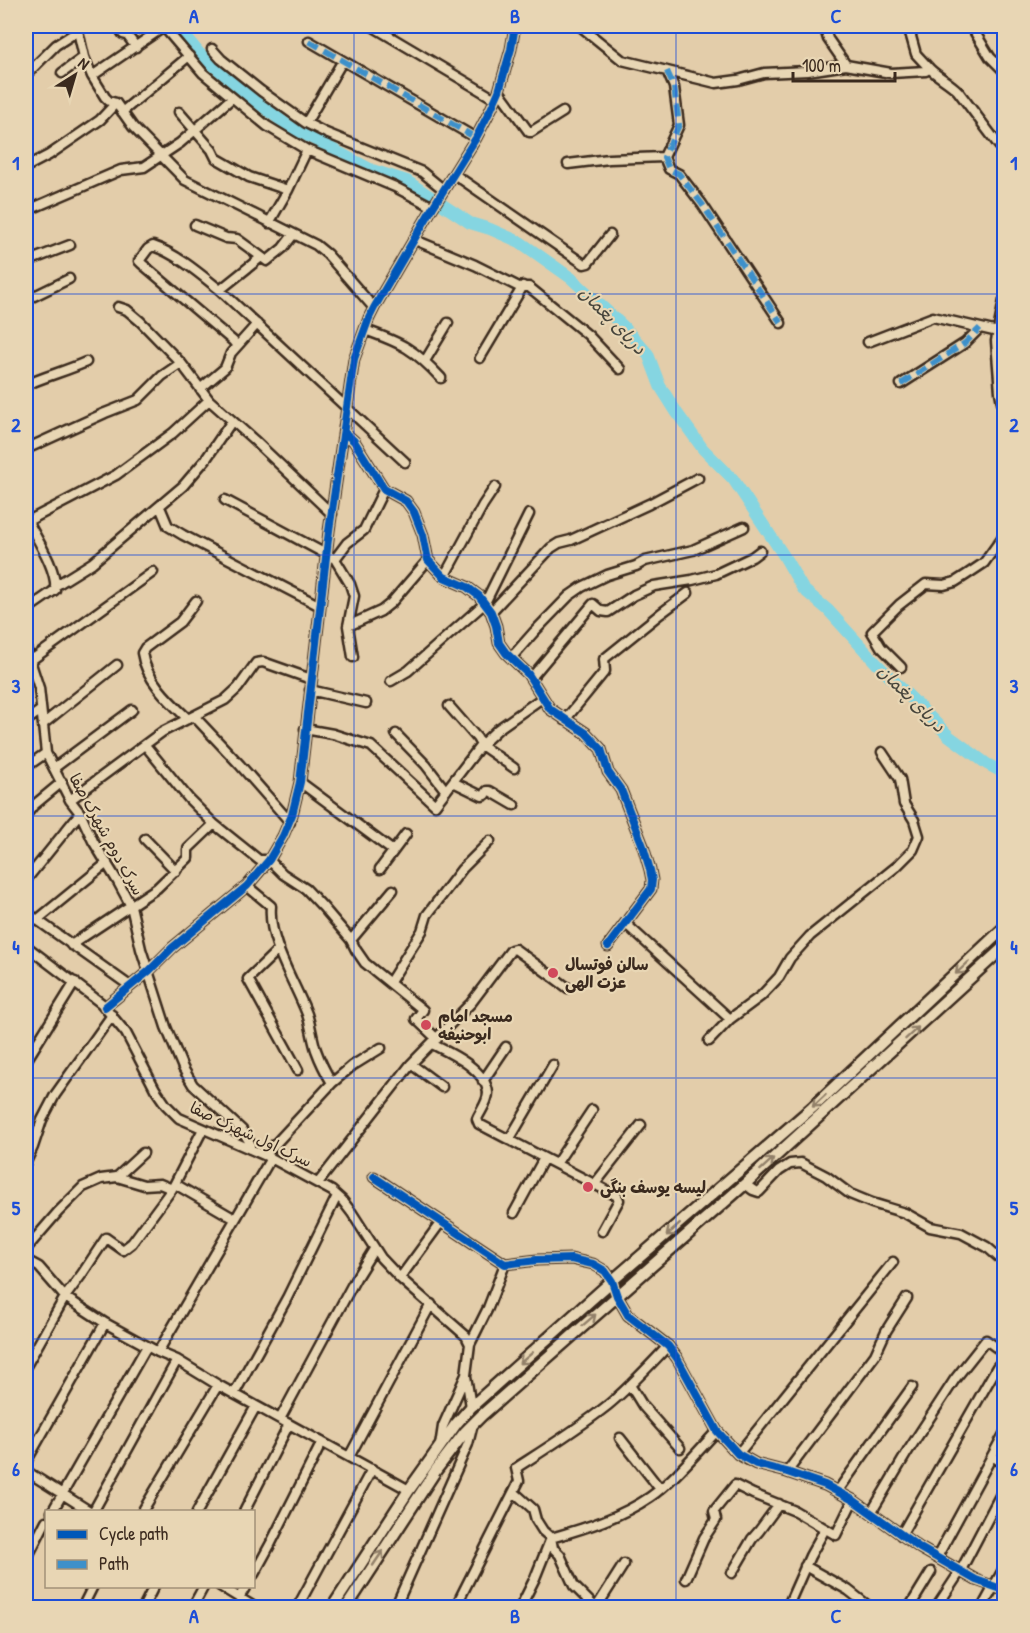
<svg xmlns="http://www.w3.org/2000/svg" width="1030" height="1633" font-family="'Patrick Hand','Playpen Sans Arabic',sans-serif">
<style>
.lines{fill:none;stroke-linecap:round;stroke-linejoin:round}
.river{stroke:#85d5e1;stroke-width:12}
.minor-casing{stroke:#3b2a1e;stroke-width:13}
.major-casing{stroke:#3b2a1e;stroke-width:15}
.minor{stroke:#e8d6b4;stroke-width:8}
.major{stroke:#e8d6b4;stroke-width:10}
.quiet{stroke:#3e90ca;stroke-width:6;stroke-dasharray:12 6;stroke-linecap:butt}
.cycleway-casing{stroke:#e8d6b4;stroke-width:11}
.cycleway{stroke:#0057b8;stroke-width:8}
.oneway{stroke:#928069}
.grid{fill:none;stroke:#1d4ed8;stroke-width:1.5;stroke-opacity:0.55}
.poi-dot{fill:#d1495b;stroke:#e8d6b4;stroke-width:2}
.labels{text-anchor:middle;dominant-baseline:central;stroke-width:4.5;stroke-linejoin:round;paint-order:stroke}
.street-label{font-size:16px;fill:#3b2a1e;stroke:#e8d6b4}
.poi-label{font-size:16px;font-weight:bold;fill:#3b2a1e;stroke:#e8d6b4;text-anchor:start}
.water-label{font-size:18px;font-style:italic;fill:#46443b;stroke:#e8d6b4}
.neatline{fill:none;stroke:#1d4ed8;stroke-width:2}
.grid-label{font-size:20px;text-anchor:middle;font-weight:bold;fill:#1d4ed8}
</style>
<rect width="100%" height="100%" fill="#e3cdaa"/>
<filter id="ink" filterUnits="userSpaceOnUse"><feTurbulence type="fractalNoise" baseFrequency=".0167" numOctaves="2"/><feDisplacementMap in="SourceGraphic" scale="12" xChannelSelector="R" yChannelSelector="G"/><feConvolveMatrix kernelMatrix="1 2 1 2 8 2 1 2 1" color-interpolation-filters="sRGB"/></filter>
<g filter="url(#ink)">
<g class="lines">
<path class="river" d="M177,26L199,53L249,96L287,125L372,170L407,181L470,223L490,229L520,242L571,278L624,327L648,354L660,386L677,413L703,449L733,479L784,556L803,589L828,610L877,664L949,736L987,764L1004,773"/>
<defs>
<path id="minor" d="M75,26L78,31L84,57L92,76L105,97L109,101L116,103L133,127L185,180L316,245L327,254L374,308
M118,26L123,34L127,35L136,47
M163,26L203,73L267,126L307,150L395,187L433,207
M372,26L495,99
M580,26L622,60L716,83L738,80L764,73L808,71L846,65L891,73L926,71L929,68L916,54L908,26
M824,26L828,39L846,65
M971,26L990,57L1004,71
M309,41L476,138
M212,49L221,59L261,91L306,123L326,133L422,172L444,190
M929,68C938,77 949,82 958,91L1004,152
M667,71L674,87L679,125L664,157L669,169L679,174L702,204L781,323
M26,73L31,70L56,45L78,31
M62,73L84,57
M92,76L164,27
M499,91L529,132H531L563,112
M122,112L189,56
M179,112L212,150L216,158L249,177L288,190
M306,123L342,62
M568,164L609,159L664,157
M26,167L49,155L100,120L116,103
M454,174L584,264L588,263L610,235
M26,211L121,170L144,167L180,143L232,98
M269,223L288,190L307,150
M195,225L226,238L237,239L267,261L283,248L293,235
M415,240L475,265L519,287H529L588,335L620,369
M26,262L70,245
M220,290L260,258
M26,300L69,279
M1004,300L996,341L1000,392L1004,413
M118,307L127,310L140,321L181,363L209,400L254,440L332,514
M365,330C402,343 414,349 441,378
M868,342L933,317L998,332
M237,346L233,341L141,263L139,261L148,249L153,246C177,254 200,274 220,290L405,462
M480,358L523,286
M425,361L448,323
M901,384L965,343L980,328
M26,385C46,376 66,371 86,362
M200,389L225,368L231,353L257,324
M344,432L354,441L384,489L406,501L414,512L423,535L428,560L444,577L467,587L479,596L491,612L496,626L499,643L506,653L528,674L550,709L586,733L601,749L608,772L621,790L643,846L650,870L652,880L651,889L608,946
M26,449L105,413L138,400L162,376L181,363
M225,500L335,559L350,584L354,596L348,626L353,657
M160,507L168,526L183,535L320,606
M26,522L116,475L173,433L209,400
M335,559L347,543L364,530L384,489
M444,577L483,505L495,487
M55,586L92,563L183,486L206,459L232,421
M26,610L55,590C58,570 35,536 26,518
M491,612L551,548L559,543L571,540L649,504L698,478
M348,626L381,611L391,603L428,560
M26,648L39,688L46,753L70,800L80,813L93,841L118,882L131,906L141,949L166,1027L183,1068L193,1085L242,1130L250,1143V1149
M511,658L534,632L569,596L582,587L607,575L636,566L645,561L693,550L744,527
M26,664L153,572
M901,667L881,647L872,632L899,605L926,584L944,585L955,582L966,575L984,563L1004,535
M531,678L593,604L601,611L608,612L634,595L654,586L692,580L716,574L752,557L760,551
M391,681L408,671L485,603L529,514
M310,690L366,703
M449,706L477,738L481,745L514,768
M194,716L240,765L290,822
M188,719C169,701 146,680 142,653L145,648L180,622L196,601
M565,720L605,671L604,659L660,614L688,593
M26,721L41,710
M43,724L117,665
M305,729L333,734L371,746L435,805L481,745L498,729L542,698
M396,734L426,765L446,791
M145,745L189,799L214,824L259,860H269L283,874L306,889L323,907L351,940L356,950L365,963L423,1010L416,1019L437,1039
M26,767L46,753
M54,768L132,710
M300,782L393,851
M453,782L482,796L485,795L487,791H490L514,805
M70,800L162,732L225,700L238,688L256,663L263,662L311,679
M26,815L33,806L62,782
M145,839L176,871
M380,869L406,834
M26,880L80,813
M247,886L271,906C268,942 294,980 307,1014C311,1026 312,1038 316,1050C320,1061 326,1073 332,1083
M26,912L130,986
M37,920L107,863
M626,924L730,1019
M351,940L393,890
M71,945L157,888L188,858V849L214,824
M26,946L101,1003L126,1033L155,1089L166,1105L179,1118L271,1158L332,1191L342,1200L352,1213L381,1258L400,1278L466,1336L470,1344
M279,949L248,979L298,1070
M390,982L422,931L427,915L462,869L490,841
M105,1007L149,971L172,948L247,886L269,860L283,836L292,815L300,782L329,531L354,359L369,318L374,308L433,207L476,138L491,109L499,91L511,49L515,26
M709,1041L730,1019L761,996L779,977L790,958L810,936L897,866L913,850L919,836L914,820L904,804L900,779L882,752
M432,1044C450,1053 486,1069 488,1093C488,1102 480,1112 477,1119L479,1124L617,1196L619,1200L602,1231
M26,1061L75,982
M411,1064L442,1087
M483,1081L506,1047
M509,1140L553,1065
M265,1155L332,1083L352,1066L381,1048
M26,1162L33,1147L42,1120L55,1095L112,1015
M556,1164L592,1110
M117,1177L143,1153
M374,1177L505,1264L537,1260L571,1259L593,1264L605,1271L612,1281L617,1296L628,1315L668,1346L677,1358L717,1431L738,1454L756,1464L787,1472L825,1485L853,1500L920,1548L976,1580L1004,1590
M318,1183L411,1064L471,1003L511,950L515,949L568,988
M175,1184L235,1219
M745,1184L753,1190L759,1192L779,1171L790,1164L801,1163L826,1176L850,1194L872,1203L905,1213L930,1227L961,1233L987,1247L1004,1262
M594,1185L641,1125
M514,1213L544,1158
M26,1249L58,1212L83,1187L101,1179L117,1177L144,1185L160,1184L172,1189
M26,1260L39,1267L65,1297L105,1323L158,1352L177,1360L218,1385L409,1490
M400,1278L441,1222
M158,1352L271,1158
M26,1366L65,1297L82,1274L106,1238L123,1250L132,1243L172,1189L203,1129
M466,1376L471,1407
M630,1385L643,1406L680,1448
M234,1394L287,1298L337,1196
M280,1419L356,1278L374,1249
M620,1438L660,1489
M440,1446L443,1426L466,1375L470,1344L488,1308L505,1264
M738,1454L893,1262
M992,1456L1004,1464
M349,1457L431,1304
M26,1462L105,1323
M26,1471L91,1512
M787,1472L875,1355L886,1331L907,1298
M514,1492L533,1509L536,1520L543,1531L551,1538L553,1548L560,1555L574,1586L596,1608
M837,1492L912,1387
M52,1512L147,1346
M93,1512L177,1360
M142,1512L218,1385
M197,1512L256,1406
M244,1512L289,1424
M871,1513L908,1451L955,1379L986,1340L1004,1353
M901,1535L997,1367L1004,1359
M551,1538C586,1528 621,1517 650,1497C673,1481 697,1452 717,1431
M937,1557L1004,1434
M26,1560L46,1521
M805,1566L848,1590L871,1608
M732,1573L752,1539L759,1531L779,1504
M254,1574L271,1543L322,1442
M686,1579L704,1538L716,1520L714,1511L735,1485L753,1494L795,1511L836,1535L853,1500
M220,1586L256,1608
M239,1598L246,1586
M82,1608L93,1586
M143,1608L154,1586
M192,1608L204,1586
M297,1608L372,1469
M395,1608L468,1444L473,1424
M455,1608L519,1481L516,1468C547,1448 579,1428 608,1405C630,1387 649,1366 668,1346
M520,1608L535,1578L551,1538
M596,1608L624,1564
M787,1608L810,1556L825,1529
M909,1608L931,1572
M936,1608L961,1570L1004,1488
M982,1608L1004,1568"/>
<path id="major" d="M332,1608L409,1490L456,1424L471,1407L612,1281L812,1108L1004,928
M346,1608L436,1470L465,1432L482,1415L745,1184L1004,947"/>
</defs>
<use href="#minor" class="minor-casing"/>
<use href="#major" class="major-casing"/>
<use href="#minor" class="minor"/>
<use href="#major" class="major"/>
<path class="quiet" d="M309,41L476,138
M667,71L674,87L679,125L664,157L669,169L679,174L702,204L781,323
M901,384L965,343L980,328"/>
<defs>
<path id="cycleway" d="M344,432L354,441L384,489L406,501L414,512L423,535L428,560L444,577L467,587L479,596L491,612L496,626L499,643L506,653L528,674L550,709L586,733L601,749L608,772L621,790L643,846L650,870L652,880L651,889L608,946
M105,1007L149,971L172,948L247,886L269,860L283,836L292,815L300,782L329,531L354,359L369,318L374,308L433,207L476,138L491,109L499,91L511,49L515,26
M374,1177L505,1264L537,1260L571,1259L593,1264L605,1271L612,1281L617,1296L628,1315L668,1346L677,1358L717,1431L738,1454L756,1464L787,1472L825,1485L853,1500L920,1548L976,1580L1004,1590"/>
</defs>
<use href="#cycleway" class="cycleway-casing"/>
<use href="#cycleway" class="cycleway"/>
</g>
<defs><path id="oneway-shaft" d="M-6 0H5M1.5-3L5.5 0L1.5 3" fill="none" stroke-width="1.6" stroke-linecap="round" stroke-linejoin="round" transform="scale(1.5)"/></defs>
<g class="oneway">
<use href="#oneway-shaft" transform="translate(962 968) rotate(137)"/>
<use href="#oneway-shaft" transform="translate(912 1033) rotate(-43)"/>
<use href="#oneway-shaft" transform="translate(819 1101) rotate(137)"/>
<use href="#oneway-shaft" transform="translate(767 1164) rotate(-42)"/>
<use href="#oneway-shaft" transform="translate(673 1230) rotate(139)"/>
<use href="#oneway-shaft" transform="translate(589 1320) rotate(-41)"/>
<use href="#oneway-shaft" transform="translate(526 1358) rotate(140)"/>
<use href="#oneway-shaft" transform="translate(378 1558) rotate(-56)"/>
</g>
</g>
<path class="grid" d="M354,26V1608M676,26V1608M26,294H1004M26,555H1004M26,816H1004M26,1078H1004M26,1339H1004"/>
<g class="poi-dot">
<circle cx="553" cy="973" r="6"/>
<circle cx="426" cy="1025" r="6"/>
<circle cx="588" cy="1187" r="6"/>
</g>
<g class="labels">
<g class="street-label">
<text transform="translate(107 834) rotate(61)">سرک دوم شهرک صفا</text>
<text transform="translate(251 1134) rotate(25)">سرک اول شهرک صفا</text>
</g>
<g class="poi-label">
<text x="565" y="964">سالن فوتسال<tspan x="565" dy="18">عزت الهی</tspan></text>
<text x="438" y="1016">مسجد امام<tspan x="438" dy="18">ابوحنیفه</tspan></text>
<text x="600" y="1187">لیسه یوسف بنگی</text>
</g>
<g class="water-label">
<text transform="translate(613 320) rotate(46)">دریای پغمان</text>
<text transform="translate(912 698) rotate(45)">دریای پغمان</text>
</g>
</g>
<rect width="1030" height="1633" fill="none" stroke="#e8d6b4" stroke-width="66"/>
<rect x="45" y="1510" width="210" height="78" fill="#e8d6b4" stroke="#a39178" stroke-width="1.5"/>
<rect x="57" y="1530" width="30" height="9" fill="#0057b8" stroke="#a39178" stroke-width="1.5"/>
<text x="99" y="1540" font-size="18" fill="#3b2a1e">Cycle path</text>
<rect x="57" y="1560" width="30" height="9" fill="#3e90ca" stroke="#a39178" stroke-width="1.5"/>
<text x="99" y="1570" font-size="18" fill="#3b2a1e">Path</text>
<g transform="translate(75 75) rotate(37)" stroke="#e8d6b4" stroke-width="4.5" paint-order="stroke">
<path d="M0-4.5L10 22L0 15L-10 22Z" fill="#3b2a1e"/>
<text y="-9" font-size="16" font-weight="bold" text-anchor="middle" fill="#3b2a1e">N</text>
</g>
<path d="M793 72v9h102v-9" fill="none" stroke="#3b2a1e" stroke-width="3"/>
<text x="802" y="72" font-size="18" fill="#3b2a1e" stroke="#e8d6b4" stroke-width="4.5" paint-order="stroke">100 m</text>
<rect x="33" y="33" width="964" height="1567" class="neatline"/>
<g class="grid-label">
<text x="194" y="23">A</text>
<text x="515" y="23">B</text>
<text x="836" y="23">C</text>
<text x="16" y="170">1</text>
<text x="1014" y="170">1</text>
<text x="16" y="432">2</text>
<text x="1014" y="432">2</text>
<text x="16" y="693">3</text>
<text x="1014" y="693">3</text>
<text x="16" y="954">4</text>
<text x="1014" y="954">4</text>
<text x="16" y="1215">5</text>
<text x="1014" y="1215">5</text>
<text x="16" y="1476">6</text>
<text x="1014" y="1476">6</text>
<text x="194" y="1623">A</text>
<text x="515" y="1623">B</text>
<text x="836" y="1623">C</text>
</g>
</svg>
